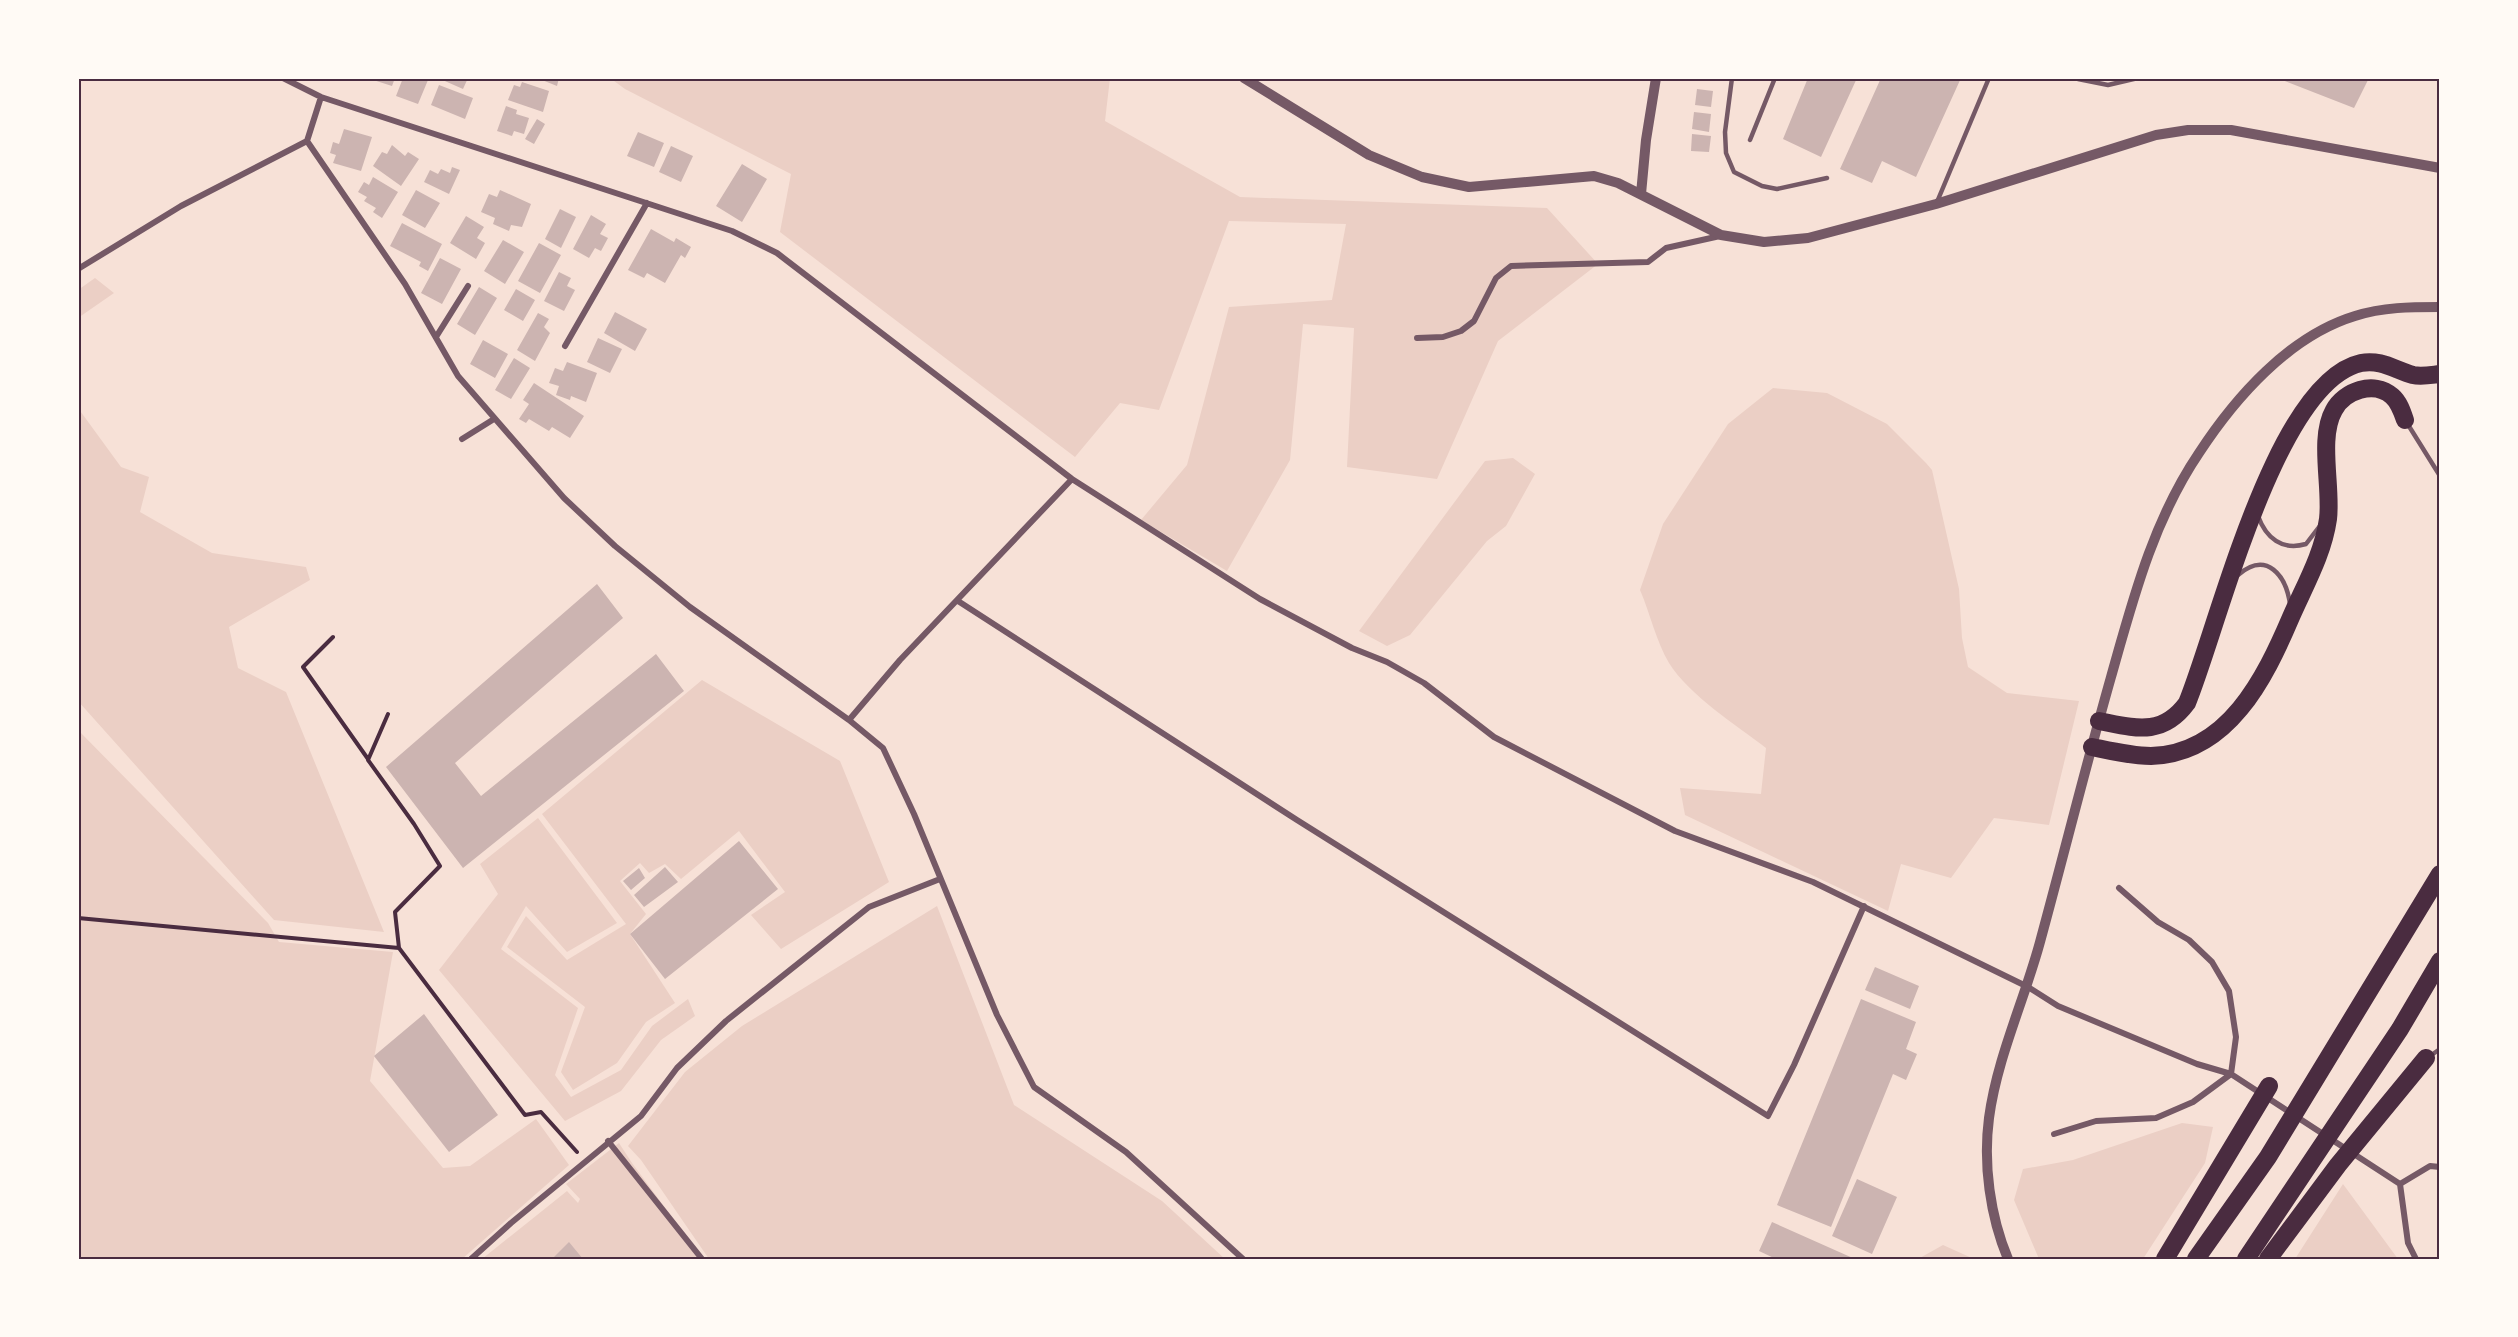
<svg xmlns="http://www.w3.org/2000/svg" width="2518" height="1337" font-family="Lato,sans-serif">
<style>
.green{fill:#ebcfc5}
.building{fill:#ccb4b1}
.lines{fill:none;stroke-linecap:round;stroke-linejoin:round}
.path{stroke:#4a2c40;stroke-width:4}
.service{stroke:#755966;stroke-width:4.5}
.minor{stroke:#755966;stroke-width:6}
.tertiary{stroke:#755966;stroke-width:10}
.motorway{stroke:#4a2c40;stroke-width:18}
.neatline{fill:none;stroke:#4a2c40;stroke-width:2}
</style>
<rect width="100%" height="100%" fill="#f7e1d7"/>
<path class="green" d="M610,78H1110L1105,121L1240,197L1547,208L1598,264L1498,341L1437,479L1347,467L1354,328L1303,324L1290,460L1227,571L1141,520L1187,465L1229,307L1332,300L1346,224L1229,221L1159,410L1120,403L1075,457L780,232L791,174L625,89Z
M95,278L114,293L78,318V290Z
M1773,388L1827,393L1887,424L1926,463L1932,470L1959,589L1962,638L1968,667L2007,693L2079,701L2049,825L1994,818L1951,878L1901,864L1888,911L1685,815L1680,788L1761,794L1766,748C1736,725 1689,695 1669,663C1656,641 1650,613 1640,590L1663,524L1728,424Z
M78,408L121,467L149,477L140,512L212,553L306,567L310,580L229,627L238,668L286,692L384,932L274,920L78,701Z
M1513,458L1535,474L1506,526L1487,541L1410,635L1387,646L1359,631L1485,461Z
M702,680L840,761L889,882L781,949L751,915L785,892L739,831L681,879L665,864L649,873L640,863L620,881L646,914L630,934L675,1003L646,1022L617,1063L573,1090L561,1072L585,1007L507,947L526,916L567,960L626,924L542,814Z
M78,730L268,923L279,942L393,952L370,1081L443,1168L470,1166L536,1119L569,1165L462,1259H78Z
M538,818L617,923L567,952L526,906L501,949L578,1008L555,1075L571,1097L621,1070L652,1026L688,999L695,1016L661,1040L621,1091L565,1121L439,970L498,894L480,864Z
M937,906L1014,1105L1162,1201L1225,1259H709L641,1160L628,1146L685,1072L742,1026Z
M2182,1123L2213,1127L2205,1163L2143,1259H2039L2014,1200L2023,1169L2073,1160Z
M619,1143L632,1163L703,1259H482L567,1191L578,1203L580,1199L566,1184Z
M2343,1184L2398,1259H2295Z
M1943,1245L1974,1259H1918Z"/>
<path class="building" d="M367,78H395L392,86Z
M403,78L428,80L418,104L396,96Z
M438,78H468L463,89Z
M537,78H559L557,86Z
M1808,78H1857L1821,157L1783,139Z
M1881,78H1961L1916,177L1882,161L1872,183L1840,169Z
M2277,78H2369L2354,108Z
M522,82L549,91L543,112L508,100L514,85L520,87Z
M439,85L473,98L465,119L431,105Z
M1697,89L1713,91L1711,107L1695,105Z
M506,106L517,110L516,114L529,118L524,134L514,131L512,136L497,131Z
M1694,112L1711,114L1709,132L1692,129Z
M537,119L545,124L534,144L525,139Z
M344,129L372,137L361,171L333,163L336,155L330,153L333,142L339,144Z
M638,132L664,143L654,167L627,156Z
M1692,134L1711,136L1709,152L1691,151Z
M392,145L405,156L408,152L419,159L401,186L373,166L382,152L387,154Z
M671,146L693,156L681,182L659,172Z
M742,164L767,179L742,222L716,206Z
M452,167L460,170L449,194L424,182L430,170L438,174L441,169L450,173Z
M373,177L398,192L382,218L373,212L376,208L364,201L367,197L358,192L364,182L369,185Z
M416,190L440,203L425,228L402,215Z
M500,190L531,204L522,227L511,225L509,231L493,224L495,218L481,212L489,194L497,197Z
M560,209L576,217L561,248L545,239Z
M591,215L606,224L600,234L608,238L601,251L595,248L589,258L573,249Z
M466,216L484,227L477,238L485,243L476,259L450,243Z
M402,223L442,244L428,271L419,266L421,262L390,246Z
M651,229L674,242L676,238L691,247L685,258L681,255L665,283L647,273L644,278L628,270Z
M503,240L524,252L505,284L484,271Z
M539,243L561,255L540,293L518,281Z
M440,258L461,269L442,304L421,293Z
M559,272L571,278L567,286L575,290L564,311L544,301Z
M479,287L497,298L475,335L457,324Z
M516,289L535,300L523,321L504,310Z
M615,312L647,329L635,351L604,333Z
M538,313L549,319L544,327L550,333L535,361L517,350Z
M598,338L622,349L610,373L587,362Z
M483,340L508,354L495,378L470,364Z
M514,358L530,368L511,399L495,390Z
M567,362L597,373L586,402L571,396L570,400L556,395L559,386L549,383L555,368L563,371Z
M534,383L584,416L570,438L552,427L549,431L529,419L526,423L519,419L529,404L523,400Z
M597,584L623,618L455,763L481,796L656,654L684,691L463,868L386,767Z
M739,841L778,889L665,979L630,934Z
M665,867L678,882L644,907L634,895Z
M639,868L645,878L631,890L623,881Z
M1875,967L1919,986L1910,1009L1865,990Z
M1861,999L1916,1022L1906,1049L1917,1054L1906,1080L1893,1074L1831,1227L1777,1205Z
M424,1014L498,1115L449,1152L374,1056Z
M1857,1179L1897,1197L1872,1254L1832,1236Z
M1772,1222L1855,1259H1776L1759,1251Z
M569,1242L583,1259H552Z"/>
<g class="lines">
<path class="path" d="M333,637L303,667L368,759
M388,714L368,760L414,824L440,866L395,912L399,948L525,1115L541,1112L577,1152
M78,918L399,948"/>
<path class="service" d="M1732,78L1725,132L1726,153L1734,172L1762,186L1777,189L1827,178
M2078,79L2108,85L2138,78
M1750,140L1775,78
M1937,202L1989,78
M2407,423L2440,476
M2258,516C2266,538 2282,551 2306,544L2319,527
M2238,575C2267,550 2286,576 2290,604
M2430,1056L2440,1049"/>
<path class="minor" d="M283,78L321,97L732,231L777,253L1072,479L1260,599L1352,648L1387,662L1424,683L1494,737L1675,831L1813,882L2028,987L2058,1006L2197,1064L2231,1074L2400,1184
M307,141L405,284L458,376L564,498L615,546L690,607L849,720L883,748L914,814L997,1015L1034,1087L1126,1152L1243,1259
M78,269L181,206L307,141L321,97
M436,337L468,286
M1417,338L1443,337L1461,331L1474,321L1496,278L1511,266L1648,262L1666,248L1720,236
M565,346L647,203
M462,439L494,419
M958,601L1297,820L1768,1116L1794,1065L1864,906
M849,720L900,660L1072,479
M2054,1134L2096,1121L2156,1118L2193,1102L2231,1074L2236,1037L2229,991L2212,962L2189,940L2158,922L2119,888
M608,1141L702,1259
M2400,1184L2408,1243L2416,1259
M2400,1184L2430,1166L2440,1167
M471,1259L511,1223L641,1116L677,1068L726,1021L869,907L940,879"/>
<path class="tertiary" d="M1244,78L1369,155L1422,177L1469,187L1594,176L1618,183L1721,235L1764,242L1808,238L1936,204L2156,135L2188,130H2231L2440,168
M1641,194L1646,140L1656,78
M2008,1259C1990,1216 1983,1164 1989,1118C1997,1058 2024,1001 2040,942C2064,854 2086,765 2111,677C2133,599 2153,521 2199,453C2235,398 2289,336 2355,316C2383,307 2411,307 2440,307"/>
<path class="motorway" d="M2099,721C2135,728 2162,737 2187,703C2218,628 2275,382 2361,363C2381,359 2395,370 2413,375C2421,377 2431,375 2440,374
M2092,747C2111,751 2131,756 2151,756C2228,754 2265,678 2291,617C2305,585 2323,554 2328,519C2332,487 2318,438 2334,410C2344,391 2374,380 2392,396C2399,402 2402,411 2405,420
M2165,1259L2269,1086
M2196,1259L2268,1157L2440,874
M2246,1259L2400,1029L2440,961
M2268,1259L2338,1165L2426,1058"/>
</g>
<rect width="2518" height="1337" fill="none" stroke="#fffaf5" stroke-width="159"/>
<rect x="80" y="80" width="2358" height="1178" class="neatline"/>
</svg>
